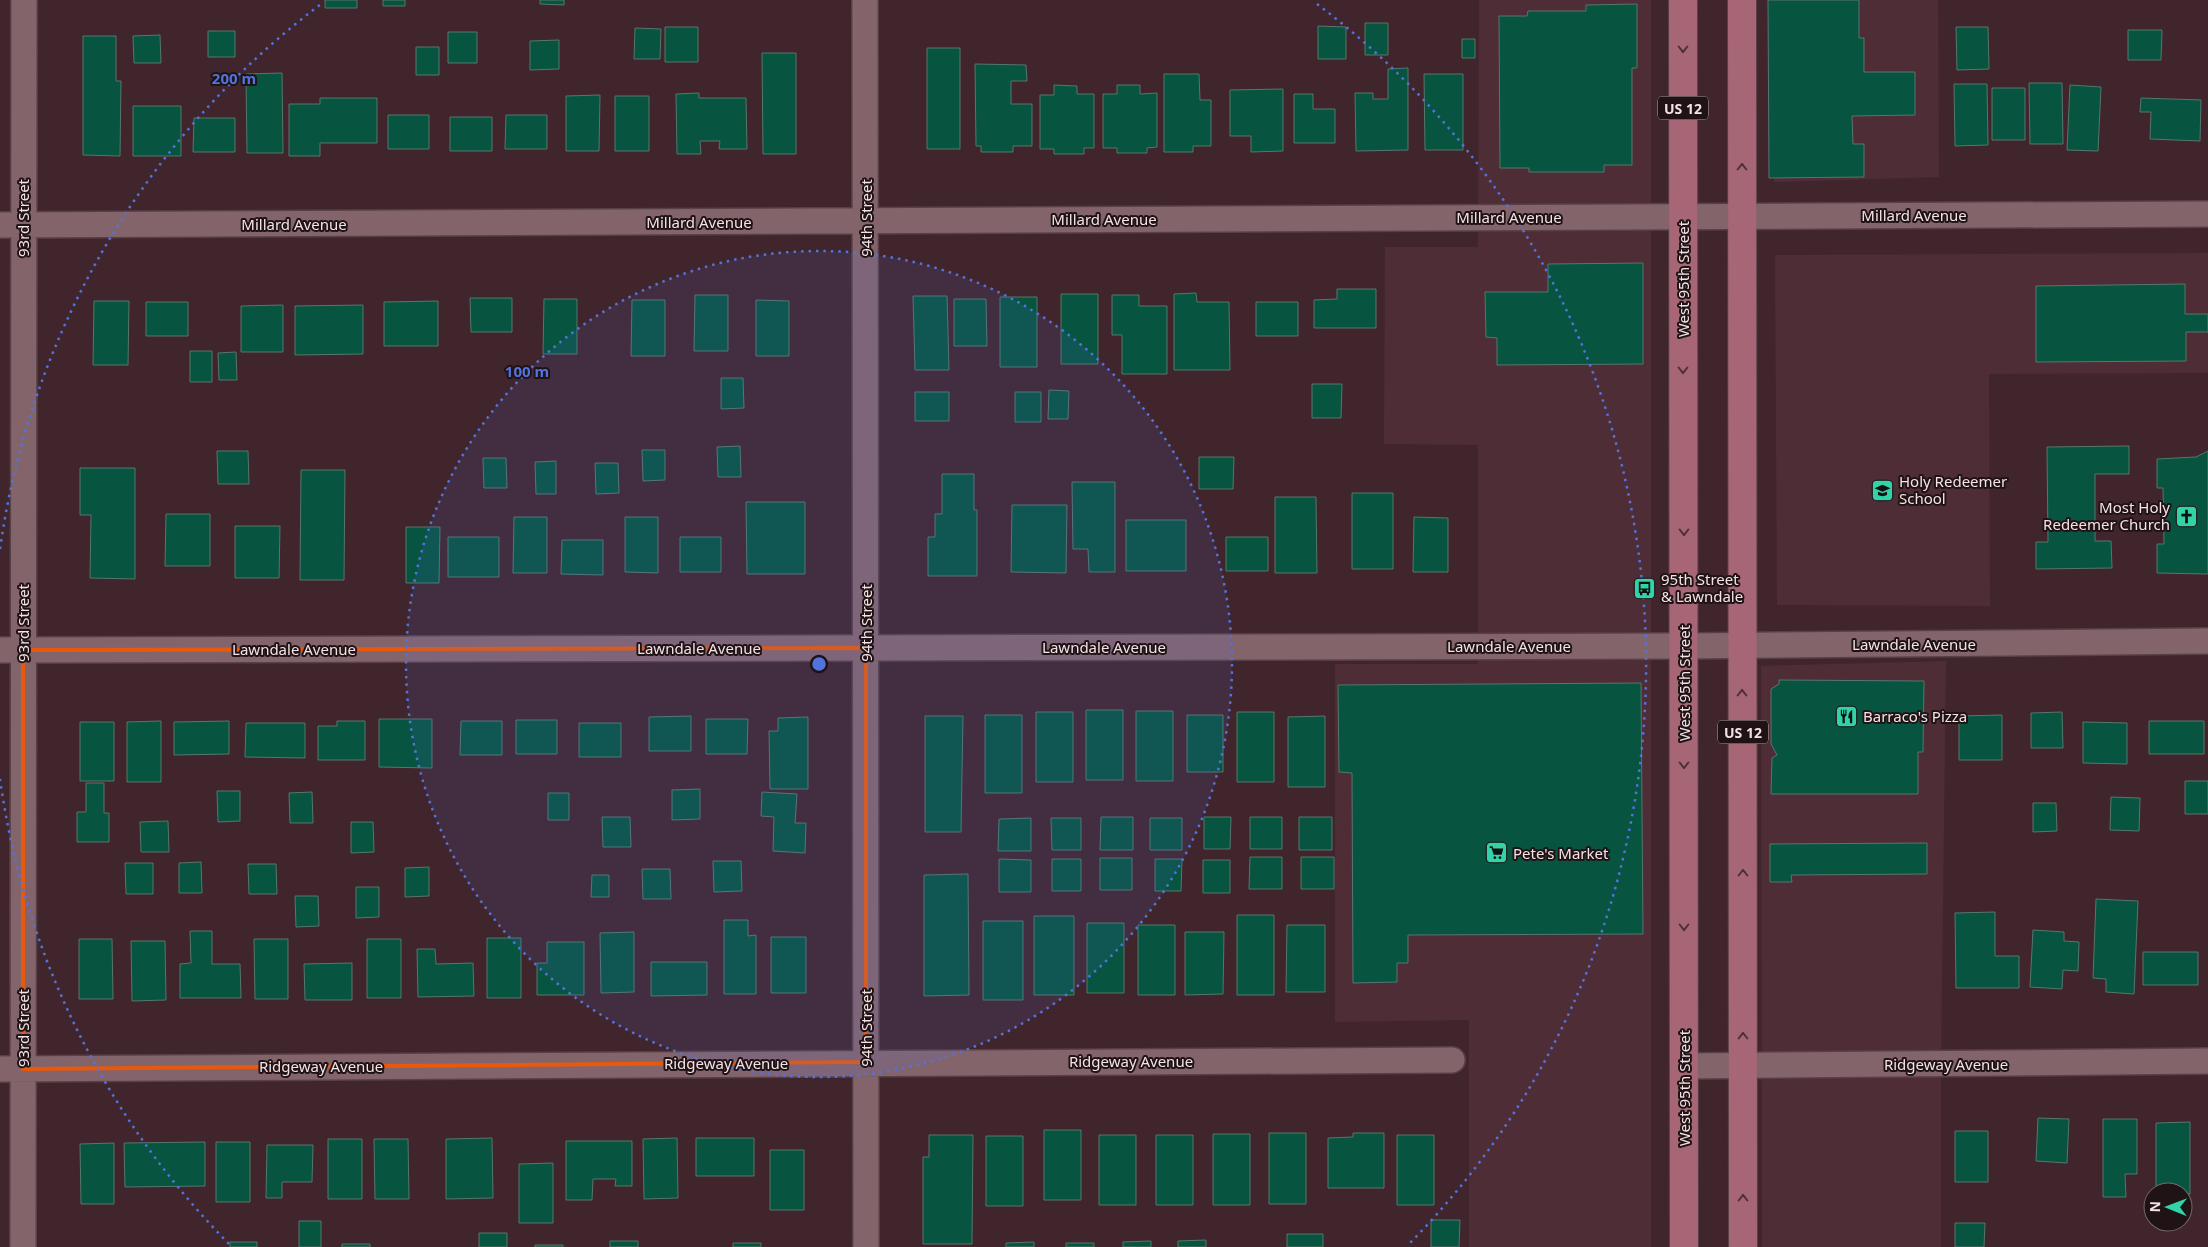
<svg xmlns="http://www.w3.org/2000/svg" width="2208" height="1247" font-family="'Noto Sans',sans-serif">
<style>
.built{fill:#4f2d36}
.building{fill:#075440;stroke:#56776b}
.lines{fill:none;stroke-linecap:round;stroke-linejoin:round}
.street-casing{stroke:#584146;stroke-width:28}
.primary-casing{stroke:#584146;stroke-width:30}
.street{stroke:#84646b;stroke-width:25}
.primary{stroke:#a76676;stroke-width:28}
.oneway{stroke:#4f3037}
.marked{fill:none;stroke:#e8590c;stroke-width:4;stroke-linejoin:round}
.ring{fill:none;stroke:#5373dc;stroke-width:2.5;stroke-dasharray:2.5 5}
.labels{text-anchor:middle;dominant-baseline:central;stroke-width:4;stroke-linejoin:round;paint-order:stroke}
.shield{fill:#1f1315;stroke:#b5a4a7;stroke-width:1}
.shield-label{font-size:14px;font-weight:bold;fill:#f5e2e6}
.street-label{font-size:15px;fill:#f5e2e6;stroke:#1f1315}
.poi-label{font-size:15px;fill:#f5e2e6;stroke:#1f1315;text-anchor:start}
.centre{fill:#5373dc;stroke:#1f1315;stroke-width:2.5}
.ring-label{font-size:15px;text-anchor:middle;font-weight:bold;fill:#5373dc;stroke:#1f1315;stroke-width:4;stroke-linejoin:round;paint-order:stroke}
</style>
<rect width="100%" height="100%" fill="#41252c"/>
<path class="built" d="M1479,0H1651V1247H1469V1020L1335,1022V664H1478V445L1384,444L1385,247H1478Z
M1772,0H1938L1939,177L1774,182Z
M2208,253V373L1989,374L1990,606L1777,605L1775,255Z
M1946,661L1941,1064V1247H1762L1761,666Z"/>
<path class="building" d="M325,0H357V8H325Z
M383,0H405V6H383Z
M540,0H564V5L540,4Z
M1768,0H1859V38H1864V72H1915V115L1852,116L1853,144H1864V177L1769,178Z
M1637,4V68H1632V165H1604V172H1529V168H1500L1499,16H1527L1528,11H1586V5Z
M1365,23H1388V55H1365Z
M1318,26L1346,27V59H1318Z
M665,27H698V62H665Z
M1956,27H1988L1989,69L1957,70Z
M635,28L661,29L660,59H634Z
M2128,30H2162L2161,60H2128Z
M208,31H235V57H208Z
M448,32H477V63H448Z
M160,35L161,63H134L133,36Z
M83,36H116V81H121L120,156L83,155Z
M1462,39H1475V58H1462Z
M559,40V69L530,70V41Z
M416,47H439V75H416Z
M927,48H960V149H927Z
M762,53H796V154H763Z
M975,64L1026,65L1027,81H1011V104H1032V146H1013V152H981V146H976Z
M1408,68V150L1356,151L1355,93H1373V99H1388V69Z
M282,73L283,153H247L246,74Z
M1164,74H1199L1200,100H1211V146H1193V152H1164Z
M1424,74H1463V150H1425Z
M2029,83H2062L2063,144H2030Z
M1954,84H1987L1988,145L1955,146Z
M1054,85L1077,86V94H1094V148H1084V154H1054V149H1040V95H1054Z
M1117,85H1140V94L1157,93V147L1147,148V153H1117V148H1103V94H1117Z
M2070,85L2101,87L2098,151L2067,150Z
M1992,88H2025V140H1992Z
M1283,89V151L1251,152V136H1230V90Z
M699,93V98H746L747,149H719L720,141H700L701,154H677L676,94Z
M1294,94H1313V109H1335V143H1294Z
M600,95L599,151H566V96Z
M615,96H649V151H615Z
M320,98H377V143H320V156H289V104H320Z
M2141,98L2201,100L2200,141L2150,139L2151,112H2140Z
M133,106H181V156H133Z
M388,115H429V149H388Z
M506,115H547V149H505Z
M450,117H492V151H450Z
M194,118H235V152H193Z
M1643,263V364L1497,365V338L1486,337L1485,292H1548V264Z
M2185,284V314H2208V332H2186V361L2036,362V286Z
M1337,289H1376V328H1314V300L1337,299Z
M1196,293L1197,302H1229L1230,370H1174V294Z
M1061,294H1098V364H1061Z
M695,295H728V351H694Z
M1112,295H1139V306H1167V374H1122V335H1112Z
M913,296H947L949,370H915Z
M1000,297H1037V367H1000Z
M470,298H512V332H471Z
M544,299H577V354H543Z
M954,299H986L987,346H954Z
M632,300H665V356H631Z
M756,300L789,301V356H756Z
M94,301H129L128,365H93Z
M438,301V346H384V302Z
M146,302H188V336H146Z
M1256,302H1298V336H1256Z
M283,305V352H241V306Z
M363,305V354L295,355V306Z
M190,351H212V382H190Z
M236,352L237,380H219L218,353Z
M721,378H743L744,408L721,409Z
M1312,384H1342L1341,418H1312Z
M1049,390L1069,391L1068,419H1048Z
M915,392H949V421H915Z
M1015,392H1041V422H1015Z
M740,446L741,477H718L717,447Z
M2129,446V474H2095V541H2111L2112,568L2036,569V542H2048L2047,447Z
M642,450H665V480L643,481Z
M217,451H248L249,484H218Z
M2208,451V574L2157,573V544H2164L2163,488H2157V459L2196,457Z
M1199,457H1234L1233,489H1199Z
M483,458H506L507,488H484Z
M556,461V494H536L535,462Z
M595,463H618L619,493L596,494Z
M80,468H135V579L90,578L91,515H80Z
M301,470H345L344,580H300Z
M942,474H974V510H977V576H928V537H935V514H942Z
M1072,482H1115V572H1089L1088,549H1073Z
M1352,493H1393V569H1352Z
M1275,497H1316L1317,573H1275Z
M746,502H805V574H747Z
M1012,505H1067L1066,573L1011,572Z
M166,514H210V566H165Z
M514,517H547V573H513Z
M625,517H658V573L625,572Z
M1414,517L1448,518V572H1413Z
M1126,520H1186V571H1126Z
M235,526H280L279,578H235Z
M406,527H440L439,583H406Z
M448,537H499V577H448Z
M680,537H721V572H680Z
M1226,537H1268V571H1226Z
M562,540H603V575L561,574Z
M1779,680L1924,681L1923,752H1918V794H1771L1772,758L1777,755L1771,744V689L1779,684Z
M1641,683L1643,934L1408,935V963H1397V982L1353,983L1352,773L1339,772L1338,685Z
M1086,710H1123V780H1086Z
M1136,711H1173V781H1136Z
M1036,712H1073V782H1036Z
M1237,712H1274V782H1237Z
M2062,712L2063,748H2031V713Z
M985,715H1022V793H985Z
M1187,715H1223V772H1187Z
M2002,715V760H1959V716Z
M691,716V751H649V717Z
M925,716H963L961,832H925Z
M1325,716V787H1288V717Z
M808,717V789H770L769,731H778V718Z
M379,719H432V768L379,767Z
M706,719H748L747,754H706Z
M516,720H557V754H516Z
M161,721V782H127V722Z
M229,721V754L174,755V722Z
M337,721H365V760H318V726H337Z
M461,721H502V755H460Z
M2149,721H2204V754H2149Z
M80,722H114V781H80Z
M2083,722L2127,723V764L2083,763Z
M246,723H305V758L245,757Z
M579,723H621V757H579Z
M2185,781H2208V814H2185Z
M86,783H104V813H109V842H77V812H86Z
M700,789V819L672,820V790Z
M217,791H240V821L218,822Z
M312,792L313,823H290L289,793Z
M762,792L797,794L795,823H806L805,853L773,851L774,817L761,816Z
M548,793H569V820H548Z
M2111,797L2140,798L2139,831L2110,830Z
M2033,803H2056L2057,831L2033,832Z
M602,817H630L631,847H603Z
M1101,817H1133V850H1100Z
M1204,817H1231L1230,849H1204Z
M1250,817H1282V849H1250Z
M1299,817H1332V850H1299Z
M1031,818V851H998L999,819Z
M1051,818H1081V850H1052Z
M1150,818H1182V850H1150Z
M168,821L169,852H141L140,822Z
M351,822H373L374,852L351,853Z
M1927,843V874L1791,875L1792,882H1770V844Z
M1250,857H1282V889H1249Z
M1301,857H1334V889H1301Z
M1100,858H1132V890H1100Z
M999,859L1031,860V892H999Z
M1052,859H1081V891H1052Z
M1155,859H1182L1181,891H1155Z
M1203,860H1230V893H1203Z
M713,861H741L742,891L714,892Z
M201,862L202,893H179V863Z
M125,863H153V894H126Z
M248,864H276L277,894H249Z
M429,867V896L405,897V868Z
M642,869H670L671,899H643Z
M968,874L969,995L924,996V875Z
M592,875H609V897H591Z
M356,887H379V917L356,918Z
M295,896H318L319,926L296,927Z
M2096,899L2138,901L2134,994L2106,992V979L2093,978Z
M1995,912V956H2019V988H1956L1955,913Z
M1237,915H1274V995H1237Z
M1034,916H1074V995H1034Z
M724,920H748V936L756,935V994H724Z
M983,921H1023V1000H983Z
M1087,923H1124V993H1087Z
M1138,925H1175V995H1138Z
M1287,925H1325V992H1286Z
M2033,930L2064,932V941L2079,942L2078,971L2063,970L2062,989L2030,987Z
M190,931H212V964H240L241,998H180V964L191,963Z
M634,932V992L601,993L600,933Z
M1185,932H1224L1223,994L1185,995Z
M771,937H806V993H771Z
M487,938H521V998H487Z
M79,939H112L113,999H79Z
M254,939H288V999H255Z
M367,939H401V998H367Z
M131,941H165L166,1000L132,1001Z
M547,942H584V995H537V963H547Z
M417,949H435L436,964L473,963L474,996L418,997Z
M2143,952H2198V985H2143Z
M651,962H707V995L651,996Z
M352,963V1000H305L304,964Z
M2038,1118L2069,1119L2067,1163L2036,1161Z
M2103,1119H2137V1174H2125L2126,1197H2103Z
M2190,1122V1194H2183V1212V1192H2156V1123Z
M1044,1130H1081V1200H1044Z
M1955,1131H1988V1182H1955Z
M1269,1133H1306V1204H1269Z
M1353,1133H1384V1188H1328V1138L1353,1137Z
M1213,1134H1250V1205H1213Z
M929,1135H973L972,1244H923V1157H929Z
M1099,1135H1136V1205H1099Z
M1156,1135H1193V1205H1156Z
M1397,1135H1434V1205H1397Z
M986,1136H1023V1206H986Z
M492,1138L493,1198L446,1199V1139Z
M677,1138L678,1198L644,1199L643,1139Z
M696,1138H754V1176H696Z
M328,1139H362V1199H328Z
M374,1139H408L409,1199H375Z
M566,1141H632V1186H615L616,1179H593L592,1200H566Z
M205,1142V1186L125,1187L124,1143Z
M216,1142H250V1202H216Z
M114,1143V1204H81L80,1144Z
M267,1145H313L312,1182H282V1198H266Z
M770,1150H804V1210H770Z
M553,1163V1223H519V1164Z
M1431,1220H1460L1459,1247H1431Z
M299,1221H321V1247H299Z
M1955,1223H1985L1984,1247H1955Z
M479,1233H507V1247H479Z
M1287,1234H1323V1247H1287Z
M1206,1240V1247H1178V1241Z
M610,1241H638V1247H610Z
M1151,1241V1247H1123V1242Z
M230,1242H257V1247H230Z
M1034,1242V1247H1006V1243Z
M733,1243H761V1247H733Z
M1066,1243H1094V1247H1066Z
M342,1244H370V1247H342Z
M535,1245H563V1247H535Z"/>
<g class="lines">
<defs>
<path id="street" d="M865,0L866,1247
M0,225L2208,214
M0,650L1684,646L2208,641
M1684,1066L2208,1061
M0,1069L1452,1060
M23,1247L24,0"/>
<path id="primary" d="M1683,0L1684,1247
M1742,0L1743,1247"/>
</defs>
<use href="#street" class="street-casing"/>
<use href="#primary" class="primary-casing"/>
<use href="#street" class="street"/>
<use href="#primary" class="primary"/>
</g>
<defs><path id="oneway-chevron" d="M-2-3.5L2.5 0L-2 3.5" fill="none" stroke-width="1.6" stroke-linecap="round" stroke-linejoin="round" transform="scale(1.25)"/></defs>
<g class="oneway">
<use href="#oneway-chevron" transform="translate(1683 49) rotate(90)"/>
<use href="#oneway-chevron" transform="translate(1742 167) rotate(-90)"/>
<use href="#oneway-chevron" transform="translate(1683 370) rotate(90)"/>
<use href="#oneway-chevron" transform="translate(1684 532) rotate(90)"/>
<use href="#oneway-chevron" transform="translate(1742 693) rotate(-90)"/>
<use href="#oneway-chevron" transform="translate(1684 765) rotate(90)"/>
<use href="#oneway-chevron" transform="translate(1743 873) rotate(-90)"/>
<use href="#oneway-chevron" transform="translate(1684 927) rotate(90)"/>
<use href="#oneway-chevron" transform="translate(1743 1036) rotate(-90)"/>
<use href="#oneway-chevron" transform="translate(1743 1198) rotate(-90)"/>
</g>
<path class="marked" d="M866,648V1062L23,1069V650Z"/>
<circle cx="819" cy="664" r="413" fill="#5373dc" fill-opacity=".12"/>
<g class="ring">
<circle cx="819" cy="664" r="413"/>
<path d="M229 1244A827 827 0 0 1 0 779M0 549A827 827 0 0 1 321 4M1317 4A827 827 0 0 1 1409 1244"/>
</g>
<defs>
<symbol id="school-square" viewBox="-11 -11 22 22"><rect x="-9" y="-9" width="18" height="18" rx="4" fill="#31d4a9" stroke="#1f1315"/><path d="M0-5L7-2L0 1L-7-2ZM-4 1L0 2.5L4 1V4Q0 6-4 4Z" fill="#111"/></symbol>
<symbol id="church-square" viewBox="-11 -11 22 22"><rect x="-9" y="-9" width="18" height="18" rx="4" fill="#31d4a9" stroke="#1f1315"/><path d="M-1.2-6h2.4v3.5h3.3v2.4h-3.3V6h-2.4V-.1h-3.3v-2.4h3.3Z" fill="#111"/></symbol>
<symbol id="bus-square" viewBox="-11 -11 22 22"><rect x="-9" y="-9" width="18" height="18" rx="4" fill="#31d4a9" stroke="#1f1315"/><path d="M-5-6H5V4H4V6H2V4H-2V6H-4V4H-5ZM-3.5-4V0h7V-4ZM-3.5 1.2v1.5H-2V1.2ZM2 1.2v1.5H3.5V1.2Z" fill="#111"/></symbol>
<symbol id="restaurant-square" viewBox="-11 -11 22 22"><rect x="-9" y="-9" width="18" height="18" rx="4" fill="#31d4a9" stroke="#1f1315"/><path d="M-5-6h1v4h1v-4h1v4h1v-4h1v5L-1.5 .5V6h-2V.5L-5-1ZM5-6V6H3V1.5H1.5Q1.5-4 5-6Z" fill="#111"/></symbol>
<symbol id="supermarket-square" viewBox="-11 -11 22 22"><rect x="-9" y="-9" width="18" height="18" rx="4" fill="#31d4a9" stroke="#1f1315"/><path d="M-6-5.5h2.5l.6 2H6L4.5 2H-2.5L-4.4-4H-6ZM-1.5 3.2a1.3 1.3 0 1 0 .1 0ZM3 3.2a1.3 1.3 0 1 0 .1 0Z" fill="#111"/></symbol>
</defs>
<g fill-rule="evenodd">
<use href="#school-square" x="1870" y="478" width="25" height="25"/>
<use href="#church-square" x="2174" y="504" width="25" height="25"/>
<use href="#bus-square" x="1632" y="576" width="25" height="25"/>
<use href="#restaurant-square" x="1834" y="704" width="25" height="25"/>
<use href="#supermarket-square" x="1484" y="840" width="25" height="25"/>
</g>
<g class="labels">
<g class="shield">
<rect x="1658" y="96.5" width="50" height="23" rx="4"/>
<rect x="1718" y="720.5" width="50" height="23" rx="4"/>
</g>
<g class="shield-label">
<text x="1683" y="108">US 12</text>
<text x="1743" y="732">US 12</text>
</g>
<g class="street-label">
<text x="1914" y="215">Millard Avenue</text>
<text x="1509" y="217">Millard Avenue</text>
<text transform="translate(23 218) rotate(-90)">93rd Street</text>
<text transform="translate(866 218) rotate(-90)">94th Street</text>
<text x="1104" y="219">Millard Avenue</text>
<text x="699" y="222">Millard Avenue</text>
<text x="294" y="224">Millard Avenue</text>
<text transform="translate(1683 279) rotate(-90)">West 95th Street</text>
<text transform="translate(23 623) rotate(-90)">93rd Street</text>
<text transform="translate(866 623) rotate(-90)">94th Street</text>
<text x="1914" y="644">Lawndale Avenue</text>
<text x="1509" y="646">Lawndale Avenue</text>
<text x="1104" y="647">Lawndale Avenue</text>
<text x="699" y="648">Lawndale Avenue</text>
<text x="294" y="649">Lawndale Avenue</text>
<text transform="translate(1684 683) rotate(-90)">West 95th Street</text>
<text transform="translate(23 1028) rotate(-90)">93rd Street</text>
<text transform="translate(866 1028) rotate(-90)">94th Street</text>
<text x="1131" y="1061">Ridgeway Avenue</text>
<text x="726" y="1063">Ridgeway Avenue</text>
<text x="1946" y="1064">Ridgeway Avenue</text>
<text x="321" y="1066">Ridgeway Avenue</text>
<text transform="translate(1684 1088) rotate(-90)">West 95th Street</text>
</g>
<g class="poi-label">
<text x="1899" y="481">Holy Redeemer<tspan x="1899" dy="17">School</tspan></text>
<text x="2170" y="507" text-anchor="end">Most Holy<tspan x="2170" dy="17">Redeemer Church</tspan></text>
<text x="1661" y="579">95th Street<tspan x="1661" dy="17">&amp; Lawndale</tspan></text>
<text x="1863" y="716">Barraco's Pizza</text>
<text x="1513" y="853">Pete's Market</text>
</g>
</g>
<circle cx="819" cy="664" r="8" class="centre"/>
<g class="ring-label">
<text x="234" y="84">200 m</text>
<text x="527" y="377">100 m</text>
</g>
<g transform="translate(2168 1207) rotate(271)"><circle r="24" fill="#1f1315" stroke="#756669"/>
<path d="M0-4L9 19L0 12L-9 19Z" fill="#31d4a9"/>
<text y="-8" font-size="14" font-weight="bold" text-anchor="middle" fill="#f5e2e6">N</text>
</g>
</svg>
